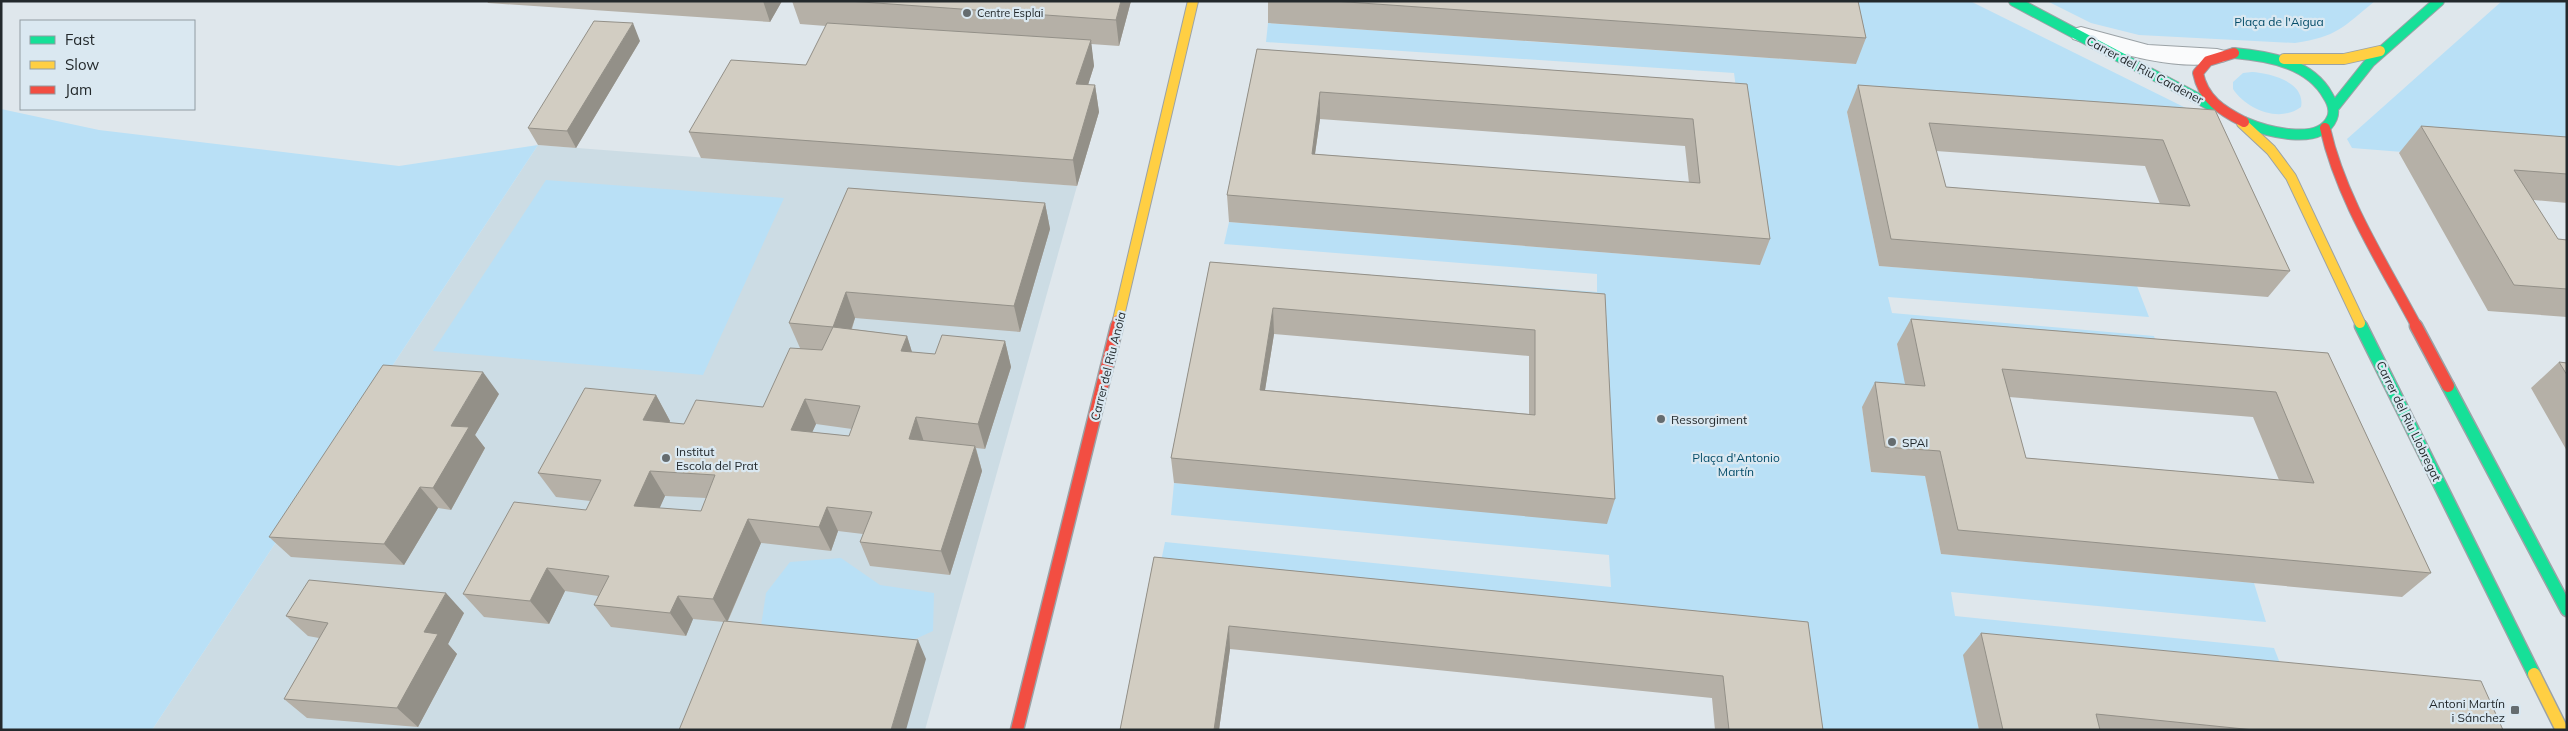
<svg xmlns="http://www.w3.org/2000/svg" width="2568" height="731" font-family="Mulish,sans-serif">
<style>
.built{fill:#ccdce4}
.green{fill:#b9e0f6}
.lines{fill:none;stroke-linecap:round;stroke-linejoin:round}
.street-casing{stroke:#9ba2a6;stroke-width:2}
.fast-far1-casing{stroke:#9ba2a6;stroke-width:12}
.fast-casing{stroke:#9ba2a6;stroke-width:15}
.slow-far1-casing{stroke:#9ba2a6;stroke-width:12}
.slow-casing{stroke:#9ba2a6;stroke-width:15}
.jam-far1-casing{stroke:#9ba2a6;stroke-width:12}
.jam-casing{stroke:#9ba2a6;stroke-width:15}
.street{fill:#fafbfc;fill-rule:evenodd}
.fast-far1{stroke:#16e098;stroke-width:10}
.fast{stroke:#16e098;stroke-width:12}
.slow-far1{stroke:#ffcf43;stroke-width:10}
.slow{stroke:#ffcf43;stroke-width:12}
.jam-far1{stroke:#f24e42;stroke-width:10}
.jam{stroke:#f24e42;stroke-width:12}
.wall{fill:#b5b0a7;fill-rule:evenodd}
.shaded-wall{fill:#939088}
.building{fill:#d2cdc2;stroke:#939088;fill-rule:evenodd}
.poi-dot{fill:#656c6f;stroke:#dae8f1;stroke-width:2}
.labels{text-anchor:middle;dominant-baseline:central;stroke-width:4.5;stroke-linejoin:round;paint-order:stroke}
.far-poi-label{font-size:11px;fill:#23292c;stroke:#dae8f1;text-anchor:start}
.park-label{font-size:12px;fill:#044c69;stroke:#dae8f1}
.street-label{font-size:12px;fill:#23292c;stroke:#dae8f1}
.poi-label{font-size:12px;fill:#23292c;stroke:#dae8f1;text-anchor:start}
</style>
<rect width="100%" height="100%" fill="#dfe7ec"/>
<path class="built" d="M538,145L1077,186L925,730H152Z"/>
<path class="green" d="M1841,1H1970L2198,114L1847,112L1879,266L2137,286L2149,317L1888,297L1892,313L2154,336L2163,366L1897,344L1909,399L1862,407L1871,472L1925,476L1941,554L2254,583L2266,622L1951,592L1955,616L2274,648L2289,686L1964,655L1979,730H1806L1796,650L1157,581L1165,542L1611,587L1609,555L1171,515L1174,483L1606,523L1598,320L1222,264L1597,292V274L1224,244L1229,222L1760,265L1734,73L1266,42L1268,23L1855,64Z
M2047,1H2375C2343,27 2337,37 2295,43L2139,35L2091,23Z
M2502,1H2567V165L2352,148L2347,139Z
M2252,72C2270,73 2306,82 2301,107C2280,123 2247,110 2233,89V82L2243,73Z
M1,109L99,130L399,166L538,145L152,730H1Z
M546,180L784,198L703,375L433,351Z
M841,558L880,585L934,593L933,631L880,655L761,626L766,593L790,562Z"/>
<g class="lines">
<defs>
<path id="street" d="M2081,27L2148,45L2217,49L2225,51L2228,56L2225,61C2181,73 2116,53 2073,39L2070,34L2073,29Z"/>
<path id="fast-far1" d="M2014,1L2212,106
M2234,53C2268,56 2310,63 2328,96C2332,102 2335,111 2332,118C2320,147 2265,131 2244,122
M2335,106L2370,62L2439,1
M2360,323L2362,327"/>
<path id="fast" d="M2361,326L2534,674
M2448,386L2567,610"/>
<path id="slow-far1" d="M2284,59H2344L2380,51
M2242,123L2271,150L2291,177L2360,323
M1118,320L1193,1"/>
<path id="slow" d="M2534,674L2562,730"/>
<path id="jam-far1" d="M2234,53L2208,61L2198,73C2203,99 2222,111 2244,122
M2325,128C2341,199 2383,263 2417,327
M1116,327L1118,320"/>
<path id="jam" d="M2416,326L2448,386
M1017,730L1117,326"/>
</defs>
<use href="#street" class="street-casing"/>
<use href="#fast-far1" class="fast-far1-casing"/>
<use href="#fast" class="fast-casing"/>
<use href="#slow-far1" class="slow-far1-casing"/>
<use href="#slow" class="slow-casing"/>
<use href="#jam-far1" class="jam-far1-casing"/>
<use href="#jam" class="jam-casing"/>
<use href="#street" class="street"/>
<use href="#fast-far1" class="fast-far1"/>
<use href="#fast" class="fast"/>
<use href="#slow-far1" class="slow-far1"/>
<use href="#slow" class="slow"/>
<use href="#jam-far1" class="jam-far1"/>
<use href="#jam" class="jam"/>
</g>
<path class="wall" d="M487,1H782L770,22L488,3Z
M792,1H1131L1119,46L1091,44L1094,66L1088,85H1095L1099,112L1077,186L701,158L689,132L806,65L826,26L800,24Z
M1268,1H1858L1866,38L1856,64L1268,23Z
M640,41L576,148L538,145L528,128Z
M1257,49L1747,84L1770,239L1760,265L1229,222L1227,195ZM1320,119L1685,146L1689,183L1315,154Z
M1858,85L2215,110L2290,271L2268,297L1879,266L1847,112ZM1936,151L2145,166L2160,204L1946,187Z
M2421,126L2567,137V203L2533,200L2558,239L2567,240V317L2488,311L2399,153Z
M848,188L1045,203L1050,229L1020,332L855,318L852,329L907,336L912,352L935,354L1005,341L1011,367L985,449L976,448L982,471L950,575L870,566L860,542L863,534L838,531L831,551L761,543L728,621L926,659L724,622L693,619L686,636L611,627L594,605L598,596L565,591L549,624L484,617L463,594L586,510L590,501L556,497L538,473L656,395L670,421L669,423L684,424L763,407L800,348L789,323ZM816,424L852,429L849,436L812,432ZM665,496L706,498L701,511L659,508Z
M1210,262L1605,294L1615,499L1607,524L1174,483L1171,458ZM1274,334L1529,356V414L1265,390Z
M1911,319L2328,353L2431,573L2402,597L1941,554L1925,476L1871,472L1862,407L1875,382L1905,384L1897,344ZM2009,397L2253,417L2279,480L2026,458Z
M2559,362L2567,363V451L2531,388Z
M499,394L475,435L485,448L451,510L438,508L404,565L291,557L269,537Z
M1154,557L1808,622L1823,730H1715L1712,698L1230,649L1219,730H1120Z
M464,613L448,644L457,654L418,727L307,718L284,699L319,638L308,636L286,616Z
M1981,633L2503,730H1979L1963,655Z"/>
<path class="shaded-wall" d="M763,1H782L770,22Z
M1121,1H1131L1119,46L1116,20Z
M633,23L640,41L576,148L567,131Z
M1091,40L1094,66L1080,110L1076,84Z
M1095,85L1099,112L1077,186L1073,160Z
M1320,92V119L1311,181L1312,154Z
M1045,203L1050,229L1020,332L1014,306Z
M846,292L855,318L843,353L833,327Z
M1273,308L1274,334L1261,415L1260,390Z
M907,336L915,362L901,351Z
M1005,341L1011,367L985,449L978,424Z
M483,372L499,394L475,435L485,448L451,510L433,488L451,426Z
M656,395L670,421L658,445L643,420Z
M805,399L816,424L802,455L791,430Z
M916,417L924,442L909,439Z
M975,446L982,471L950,575L941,551Z
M650,471L665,496L650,530L634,506Z
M420,487L438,508L404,565L384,544Z
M827,507L838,531L831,551L819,527Z
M748,519L761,543L727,622L713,599Z
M547,568L565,591L549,624L530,601Z
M446,593L464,613L448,644L457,654L418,727L397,708L424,632Z
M678,596L693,619L686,636L670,613Z
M1229,626L1230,649L1219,730H1214Z
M918,640L926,659L906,730H891Z"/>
<path class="building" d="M848,1H1121L1116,20Z
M1333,1H1858L1866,38L1760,31Z
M594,21L633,23L567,131L528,128Z
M827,23L1091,40L1076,84L1095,85L1073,160L689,132L731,60L806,65Z
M1257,49L1747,84L1770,239L1227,195ZM1320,92L1693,119L1700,183L1312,154Z
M1858,85L2215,110L2290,271L1891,239ZM1929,123L2163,140L2190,206L1946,187Z
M2421,126L2567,137V174L2514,170L2558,239L2567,240V289L2514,285Z
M848,188L1045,203L1014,306L846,292L833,327L789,323Z
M1210,262L1605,294L1615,499L1171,458ZM1273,308L1535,330V415L1260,390Z
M1911,319L2328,353L2431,573L1958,530L1940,451L1885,447L1875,382L1925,386ZM2002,369L2276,392L2314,483L2026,458Z
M833,327L907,336L901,351L935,354L942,335L1005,341L978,424L916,417L909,439L975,446L941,551L860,542L872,512L827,507L819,527L748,519L713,599L678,596L670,613L594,605L609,576L547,568L530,601L463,594L514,502L586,510L601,480L538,473L585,388L656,395L643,420L684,424L696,400L763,407L790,348L822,350ZM805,399L860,406L849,436L791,430ZM650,471L715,475L701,511L634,506Z
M2559,362L2567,363V375Z
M383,365L483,372L451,426L469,427L433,488L420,487L384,544L269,537Z
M1154,557L1808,622L1823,730H1729L1723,676L1229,626L1214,730H1120Z
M309,580L446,593L424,632L438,634L397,708L284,699L328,623L286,616Z
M724,621L918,640L891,730H679Z
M1981,633L2481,681L2503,730H2254L2096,714L2100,730H2003Z"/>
<g class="poi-dot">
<circle cx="967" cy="13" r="5"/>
<circle cx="1661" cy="419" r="5"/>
<circle cx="1892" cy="442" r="5"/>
<circle cx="666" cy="458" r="5"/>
<rect x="2510" y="705" width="10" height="10" rx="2.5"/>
</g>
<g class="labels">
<g class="far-poi-label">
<text x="977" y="13">Centre Esplai</text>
</g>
<g class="park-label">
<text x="2279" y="21">Plaça de l'Aigua</text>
<text x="1736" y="457">Plaça d'Antonio<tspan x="1736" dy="14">Martín</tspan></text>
</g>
<g class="street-label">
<text transform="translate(2145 70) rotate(28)">Carrer del Riu Cardener</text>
<text transform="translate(1108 366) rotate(-76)">Carrer del Riu Anoia</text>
<text transform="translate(2409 421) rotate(64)">Carrer del Riu Llobregat</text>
</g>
<g class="poi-label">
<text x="1671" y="419">Ressorgiment</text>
<text x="1902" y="442">SPAI</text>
<text x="676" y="451">Institut<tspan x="676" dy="14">Escola del Prat</tspan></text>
<text x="2505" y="703" text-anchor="end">Antoni Martín<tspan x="2505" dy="14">i Sánchez</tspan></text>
</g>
</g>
<rect width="2568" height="731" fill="none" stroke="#23292c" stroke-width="5"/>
<rect x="20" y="20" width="175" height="90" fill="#dae8f1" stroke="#919ca2"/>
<rect x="30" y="36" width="25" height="8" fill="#16e098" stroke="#919ca2"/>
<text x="65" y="45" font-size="15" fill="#23292c">Fast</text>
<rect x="30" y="61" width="25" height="8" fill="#ffcf43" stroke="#919ca2"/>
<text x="65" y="70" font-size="15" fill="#23292c">Slow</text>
<rect x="30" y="86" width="25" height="8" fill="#f24e42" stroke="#919ca2"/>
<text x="65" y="95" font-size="15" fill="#23292c">Jam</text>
</svg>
